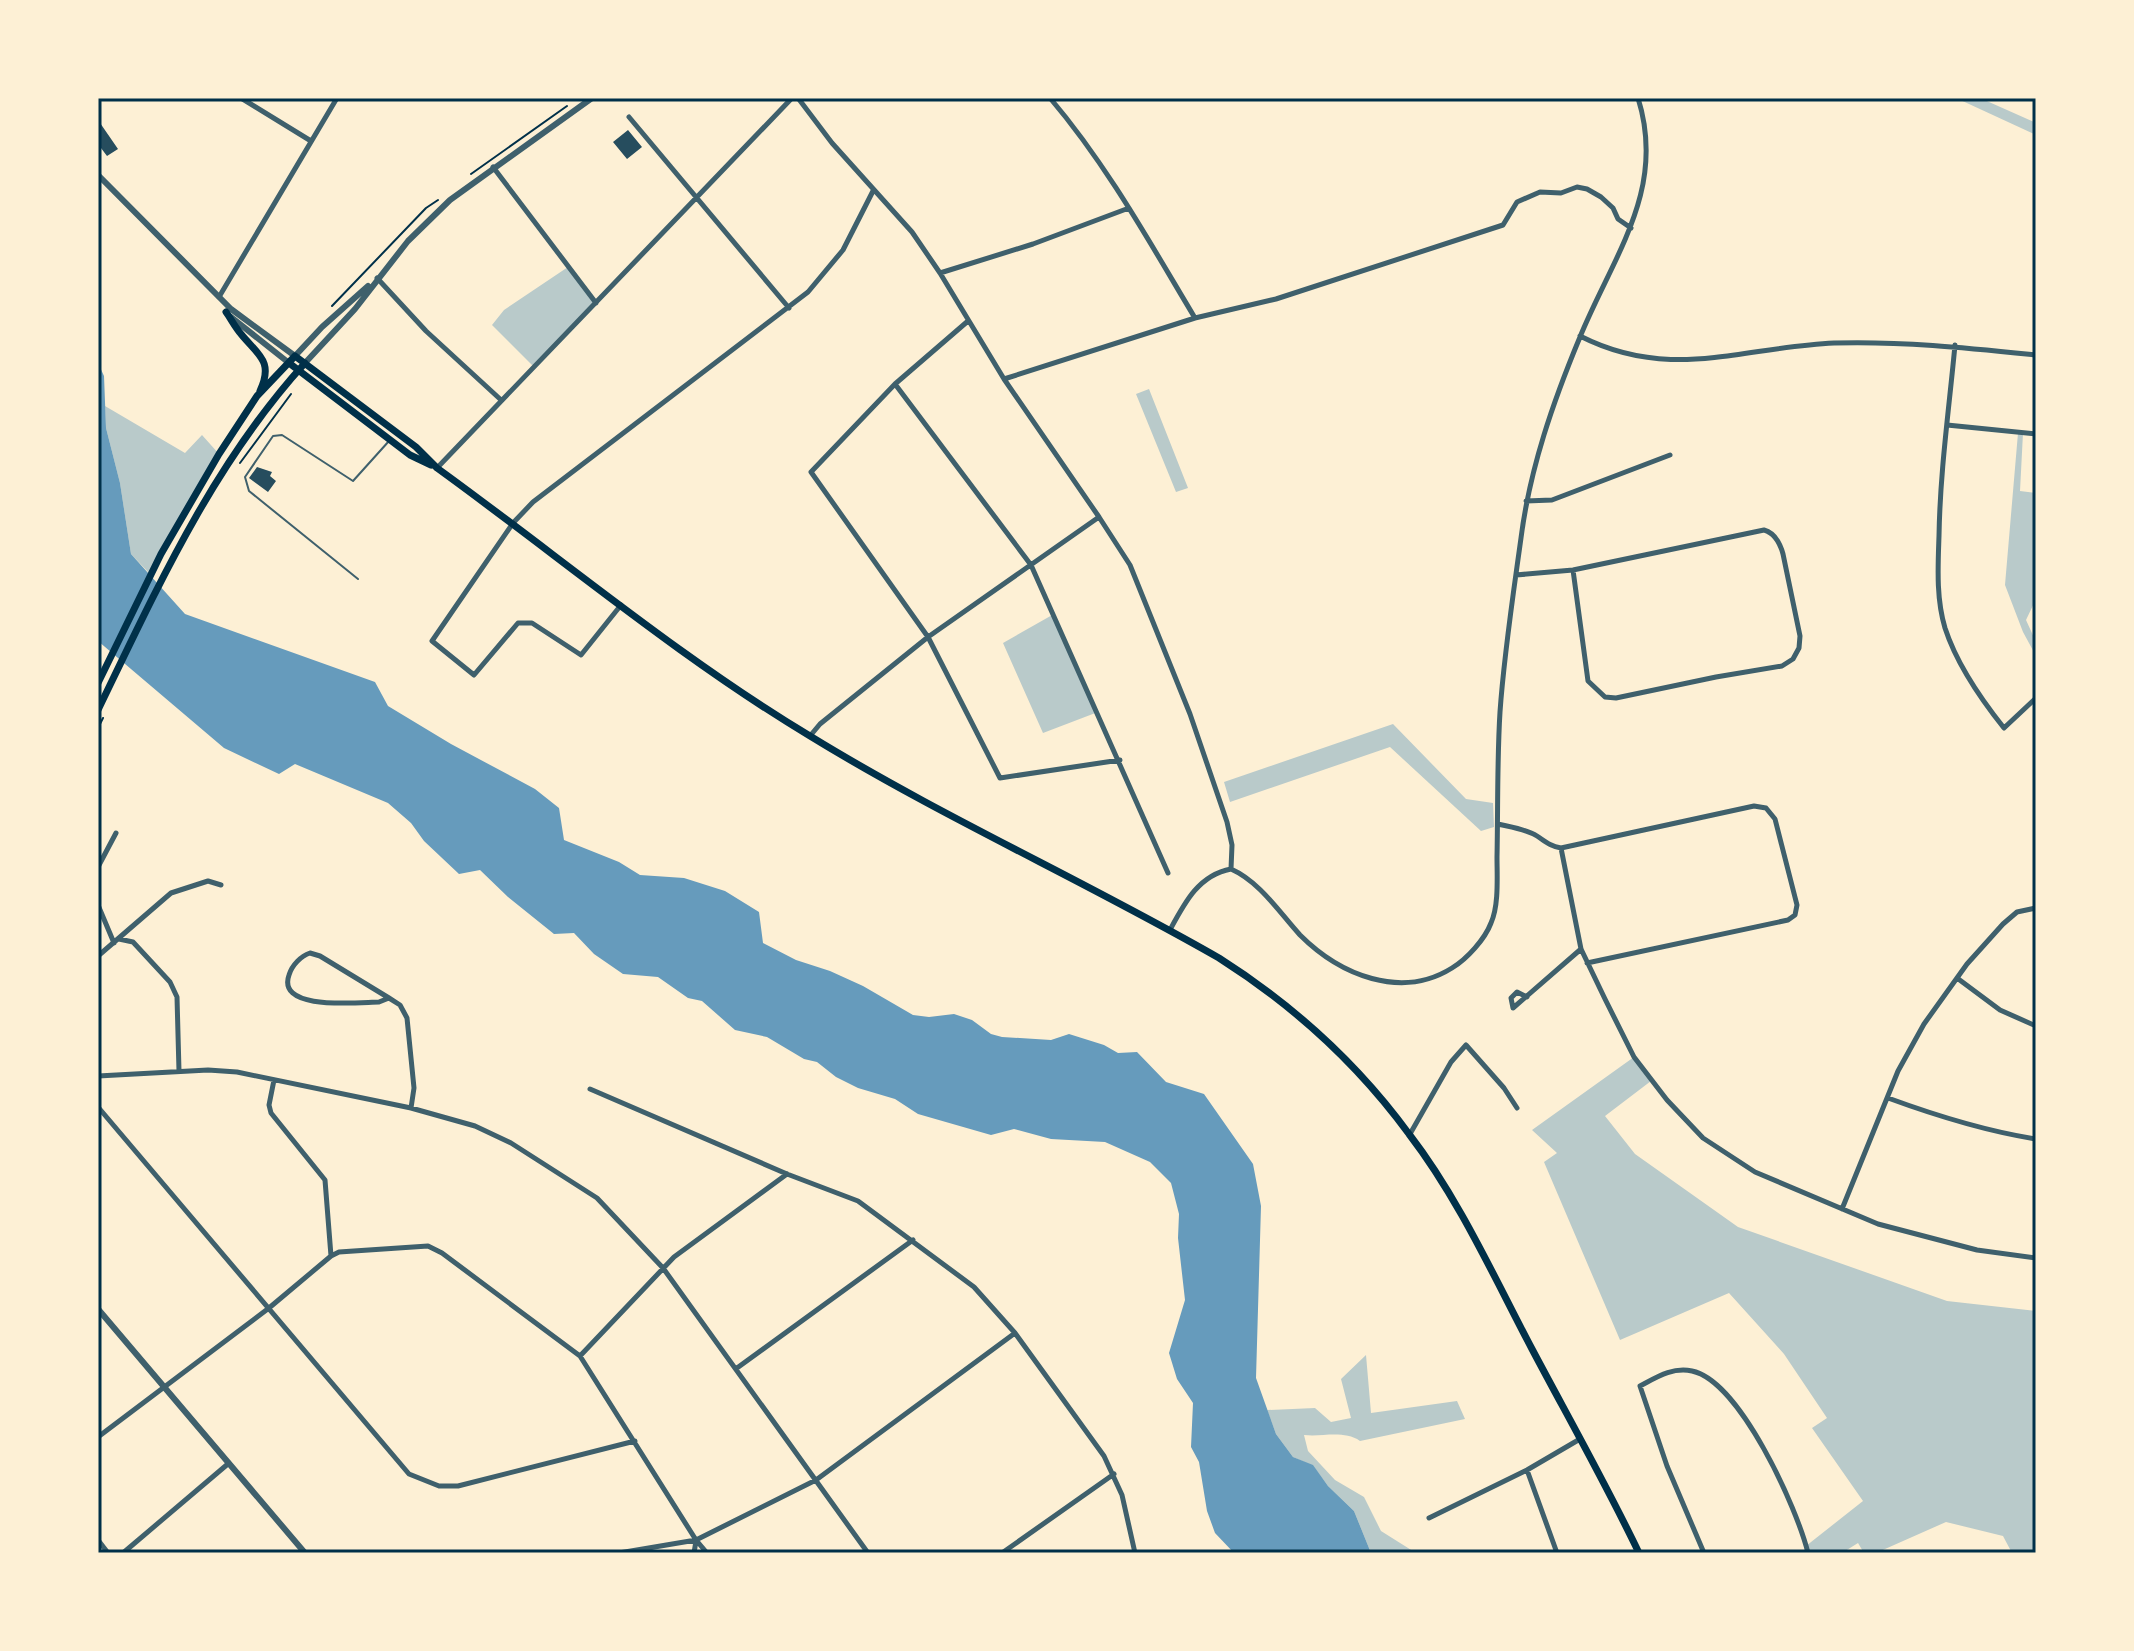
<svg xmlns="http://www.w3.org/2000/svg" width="2134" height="1651" font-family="Manrope,sans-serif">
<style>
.green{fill:#b9caca}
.water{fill:#669bbc}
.building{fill:#264d5e}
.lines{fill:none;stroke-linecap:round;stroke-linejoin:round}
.path{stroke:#003049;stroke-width:2}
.service{stroke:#3f606c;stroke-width:2}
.minor{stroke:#3f606c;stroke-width:5}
.tertiary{stroke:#3f606c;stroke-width:6}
.secondary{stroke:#003049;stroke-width:7}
.neatline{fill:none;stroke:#003049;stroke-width:3}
</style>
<rect width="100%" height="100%" fill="#fdf0d5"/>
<path class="green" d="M1956,98H1980L2036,123V135Z
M568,267L596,303L533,366L492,325L504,310Z
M1149,389L1188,488L1176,492L1136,394Z
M105,406L185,453L202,435L219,454L151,575L131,554L120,483L106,428Z
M2018,433H2023L2020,491L2036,493V599L2026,620L2036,642V656L2023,632L2005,585Z
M1054,614L1098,712L1043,733L1003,643Z
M1393,724L1466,799L1493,803L1494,827L1481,831L1390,747L1230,802L1224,782Z
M1634,1057L1651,1081L1605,1116L1635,1154L1738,1227L1947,1301L2036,1311V1553H2012L2003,1536L1946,1522L1876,1553H1864L1858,1543L1842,1553H1808L1806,1546L1863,1501L1812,1428L1827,1418L1784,1354L1729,1293L1620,1340L1544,1162L1557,1153L1532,1130Z
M1366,1355L1371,1413L1457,1401L1465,1419L1360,1441C1344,1430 1323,1437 1304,1435L1308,1451L1335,1480L1364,1497L1381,1531L1416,1553H1371L1354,1511L1328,1486L1313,1466L1293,1457L1276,1434L1267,1410L1315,1408L1331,1422L1351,1418L1341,1379Z"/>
<path class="water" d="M98,363L104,376L106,428L120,483L131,554L185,614L375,682L388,706L451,744L535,789L559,808L564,840L619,862L640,875L684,878L725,891L759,912L763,943L796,960L830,971L863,986L913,1015L929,1017L954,1014L972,1020L991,1034L1002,1037L1051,1040L1069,1034L1104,1045L1118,1053L1137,1052L1166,1082L1204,1094L1253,1164L1261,1206L1256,1378L1276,1434L1293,1457L1313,1465L1328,1486L1354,1511L1371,1553H1234L1215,1533L1207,1511L1199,1462L1191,1447L1193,1403L1177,1379L1169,1353L1185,1300L1178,1238L1179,1214L1171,1183L1150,1162L1105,1142L1051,1139L1014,1129L991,1135L918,1114L895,1099L858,1088L836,1077L817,1062L804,1059L767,1037L735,1030L702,1001L688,998L658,977L623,974L594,954L574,933L554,934L508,897L480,870L459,874L424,841L411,823L388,803L295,764L279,774L224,748L98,641Z"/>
<path class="building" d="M98,120L118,149L107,156L98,144L100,142Z
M628,130L642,147L627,159L613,142Z
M257,467L272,472L270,476L276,481L268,492L249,478Z"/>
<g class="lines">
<path class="path" d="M471,174L567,106
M332,306L426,208L438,200
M240,463L291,394
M98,728L103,718"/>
<path class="service" d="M358,579L249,491L245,477L273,436L282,435L353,481L389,441"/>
<path class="minor" d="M241,98L311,141
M798,98L832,143L912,232L940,273L1004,379L1099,517L1130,565L1190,714L1227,822L1232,845L1231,869C1199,875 1185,902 1170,930
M1050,98C1107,165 1150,243 1195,318
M629,117L789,308
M493,167L596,303
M940,273L1033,244L1129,208
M377,278L426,331L500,399
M219,297L337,98
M968,321L895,384L811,472L928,637L1000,778L1120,760
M1580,336C1670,382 1742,347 1834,343C1902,341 1968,348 2036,355
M1955,345C1949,409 1940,472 1939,536C1938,566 1936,598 1945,628C1957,665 1980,698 2004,728L2036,698
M1004,379L1195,318L1276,299L1503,225L1517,202L1540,192L1561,193L1577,187L1587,189L1601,197L1613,208L1618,219L1631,228
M895,384L1031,565L1168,873
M1947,425L2036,434
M437,468L792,98
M1526,501L1552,500L1670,455
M1516,575L1573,570L1764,530C1775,533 1780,543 1783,554L1800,636L1799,648L1793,659L1782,666L1716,677L1616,698L1605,697L1588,681L1573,570
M621,605L581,655L532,623H518L474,675L432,641L513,523L533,502L808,292L843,250L873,191
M810,736L820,724L928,637L1099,517
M1498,824C1511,827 1526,829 1537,836C1546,842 1550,846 1561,848L1581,949L1605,999L1634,1057L1667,1100L1703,1138L1755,1172L1878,1224L1977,1250L2036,1258
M1561,848L1754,806L1766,808L1775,819L1797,905L1795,915L1788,920L1587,963
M98,867L116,833
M1231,869C1260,882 1279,912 1300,935C1340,975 1401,1000 1452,968C1467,959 1485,939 1491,923C1499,905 1497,877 1497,857C1498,809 1497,760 1500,712C1504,654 1513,596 1521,538C1530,468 1553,402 1580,337C1613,256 1667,190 1638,98
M98,905L114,943
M119,939L133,942L170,982L177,997L179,1071
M98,956L171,893L208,881L221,885
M1957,978L2000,1010L2036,1026
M1527,997L1517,992L1511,998L1513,1008L1581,949
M389,998L379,1002C361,1002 276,1012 289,975C292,965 301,956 310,953L320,956L389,998L400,1005L407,1018L414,1088L411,1108
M98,1076L208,1070L237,1072L411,1108L475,1126L511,1143L597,1198L663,1268L868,1553
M274,1080L269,1105L271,1113L325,1180L331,1256
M590,1089L787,1174L858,1201L974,1287L1015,1333L1104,1456L1122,1495L1135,1553
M1888,1098C1937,1116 1985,1131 2036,1139
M98,1107L409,1474L439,1486H458L635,1441
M1410,1134L1451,1062L1466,1045L1504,1088L1517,1108
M1842,1209L1898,1071L1924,1024L1967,964L2003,924L2017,912L2036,908
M580,1356L674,1257L787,1174
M737,1368L913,1240
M98,1437L269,1308L331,1256L339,1252L428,1246L442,1253L580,1356L696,1540L707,1553
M1527,1470L1557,1553
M1429,1518L1527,1470L1580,1439
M98,1540L108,1553
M123,1553L229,1463
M619,1553L696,1540L816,1480L1015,1333
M694,1553L696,1541
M1002,1553L1114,1474
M1704,1553L1667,1466L1640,1386C1657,1377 1672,1367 1692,1371C1740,1381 1797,1508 1808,1553"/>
<path class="tertiary" d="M98,175L231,309L295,356L322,327L368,286
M231,317L289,363
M305,363L355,309L408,241L450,200L592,98
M98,1309L305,1553"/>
<path class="secondary" d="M226,312C231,319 235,327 241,334C258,355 274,361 260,391
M289,363L410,455L431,465
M98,683L161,554L219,454L257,396L295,356L416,447L437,468C560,557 680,658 810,736C942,817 1085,881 1219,958C1293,1005 1357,1063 1409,1134C1459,1199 1494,1277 1532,1349C1568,1417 1606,1484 1639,1553
M98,710C157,588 213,464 305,363"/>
</g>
<rect width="2134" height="1651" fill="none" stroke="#fdf0d5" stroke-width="200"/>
<rect x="100" y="100" width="1934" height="1451" class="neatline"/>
</svg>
